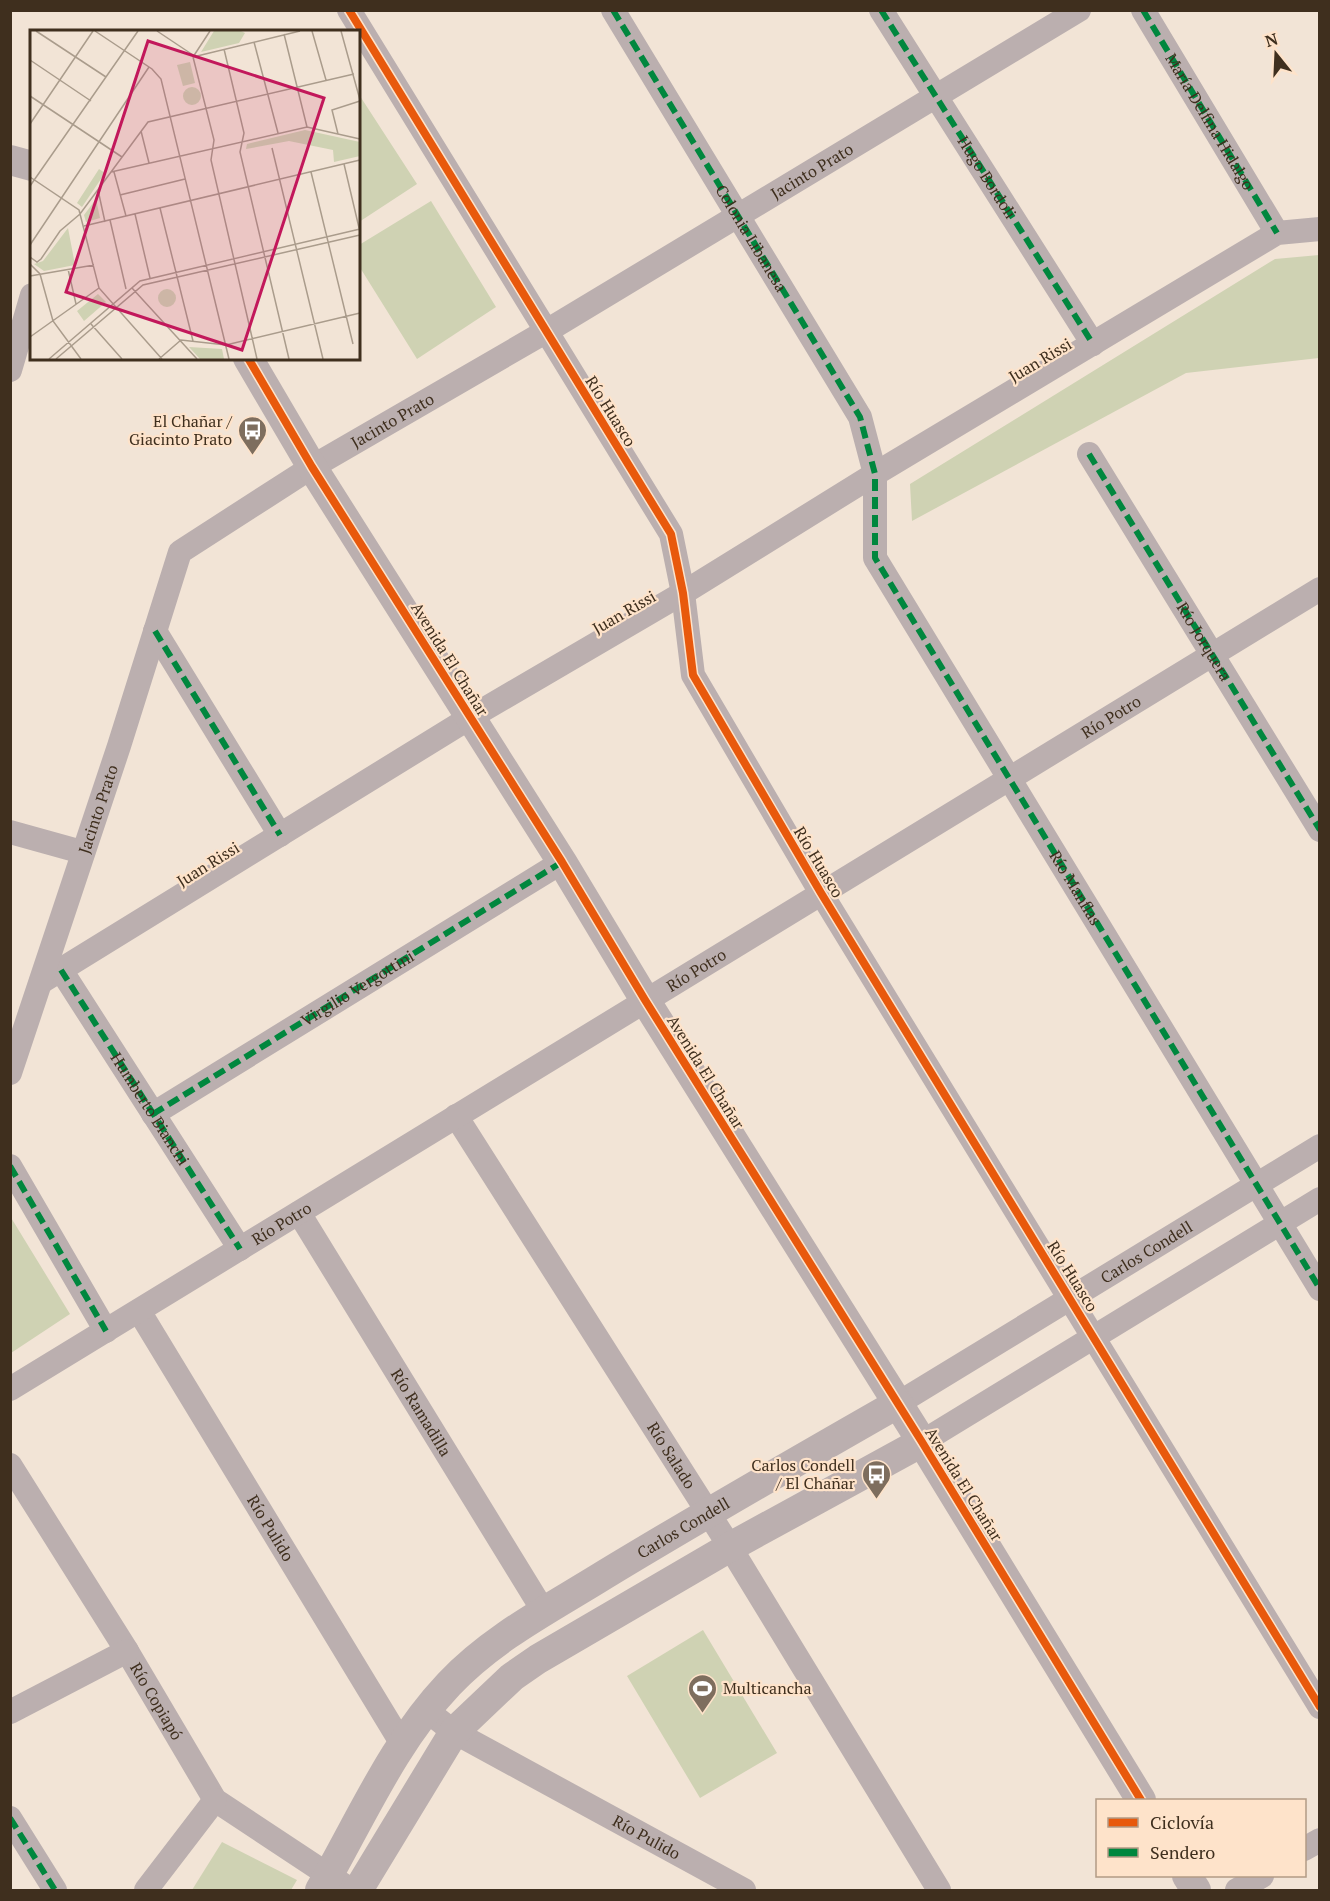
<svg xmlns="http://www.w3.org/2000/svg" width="1330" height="1901" font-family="'PT Serif',serif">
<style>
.green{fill:#cfd2b3}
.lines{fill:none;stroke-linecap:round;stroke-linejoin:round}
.minor{stroke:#bbafaf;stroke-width:24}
.tertiary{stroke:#bbafaf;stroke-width:30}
.quiet{stroke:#00873e;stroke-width:6;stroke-dasharray:12 6;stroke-linecap:butt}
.cycleway-casing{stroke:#fee3ca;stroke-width:11}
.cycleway{stroke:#e8590c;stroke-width:8}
.labels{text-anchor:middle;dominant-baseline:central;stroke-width:4.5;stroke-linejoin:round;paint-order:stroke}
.street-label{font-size:16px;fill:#3f2f1e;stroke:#fee3ca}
.poi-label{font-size:16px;fill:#3f2f1e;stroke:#fee3ca;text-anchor:end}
.inset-road{fill:none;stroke:#aa9c8c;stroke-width:1.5}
.view{fill:#c2185b;fill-opacity:0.15;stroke:#c2185b;stroke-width:3}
.inset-edge{fill:none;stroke:#3f2f1e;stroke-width:3}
</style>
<rect width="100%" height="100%" fill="#f2e4d6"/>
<path class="green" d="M358,93L417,184L359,222H358Z
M431,201L496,307L417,359L359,266V245Z
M1319,255V358L1186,373L912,521L910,484L1275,259Z
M10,1216L70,1314L11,1353H10Z
M703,1630L777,1753L700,1798L627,1676Z
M222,1842L297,1880L291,1890H192Z"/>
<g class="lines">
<g class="minor">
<path d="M349,10L671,534L683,593L693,675L821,893L1320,1707"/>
<path d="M613,10L860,417L875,474V558L1320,1289"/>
<path d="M881,10L1093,344"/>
<path d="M1143,10L1277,233"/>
<path d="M10,370L32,295"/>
<path d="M1089,454L1320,830"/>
<path d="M155,631L280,835"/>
<path d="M10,832L82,852"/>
<path d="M61,970L240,1249"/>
<path d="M41,982L471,717L683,593L875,474L1277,233L1320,229"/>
<path id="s1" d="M10,1073L119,746L180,552L312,467L545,332L1079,10"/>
<path d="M153,1114L562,862"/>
<path id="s2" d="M456,1116L730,1547L939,1890"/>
<path d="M10,1166L106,1331"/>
<path id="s3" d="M299,1213L544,1612"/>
<path id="s4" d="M139,1311L402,1744"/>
<path id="s5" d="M10,1389L1320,589"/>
<path id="s6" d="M897,1404L1320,1146"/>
<path d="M922,1442L1320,1199"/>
<path id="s7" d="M10,1465L127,1651L215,1800L351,1890"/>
<path id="s8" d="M426,1710L454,1732L744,1890"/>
<path d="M10,1712L127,1651"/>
<path d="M10,1818L55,1890"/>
<path d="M1304,1849L1320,1840"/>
<path d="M146,1890L215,1800"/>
<path d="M1237,1890L1262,1876"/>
</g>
<g class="tertiary">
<path d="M10,160L32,166"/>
<path d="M248,358L312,467L562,862L645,1000L922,1442L1141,1800"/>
<path d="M1187,1876L1196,1890"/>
<path id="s9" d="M320,1890C360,1821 393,1743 449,1684C492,1638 551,1608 604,1575C701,1516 799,1460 897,1404"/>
<path d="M358,1890L454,1732L512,1677L538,1659L730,1547L922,1442"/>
</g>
<g class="quiet">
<path id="s10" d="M613,10L860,417L875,474V558L1320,1289"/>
<path id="s11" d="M881,10L1093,344"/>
<path id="s12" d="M1143,10L1277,233"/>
<path id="s13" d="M1089,454L1320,830"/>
<path d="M155,631L280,835"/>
<path id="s14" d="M61,970L240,1249"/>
<path id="s15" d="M153,1114L562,862"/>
<path d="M10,1166L106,1331"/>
<path d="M10,1818L55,1890"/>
</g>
<defs>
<path id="cycleway" d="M349,10L671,534L683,593L693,675L821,893L1320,1707
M248,358L312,467L562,862L645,1000L922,1442L1141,1800"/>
</defs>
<use href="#cycleway" class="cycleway-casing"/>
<use href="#cycleway" class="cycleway"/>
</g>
<defs>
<symbol id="bus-pin" viewBox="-11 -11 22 30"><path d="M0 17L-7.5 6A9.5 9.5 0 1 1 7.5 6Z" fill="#7e6e5e" stroke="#fee3ca"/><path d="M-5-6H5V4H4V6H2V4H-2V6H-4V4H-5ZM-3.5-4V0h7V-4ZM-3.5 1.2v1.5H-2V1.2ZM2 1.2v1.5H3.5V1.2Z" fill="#fff"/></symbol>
<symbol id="stadium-pin" viewBox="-11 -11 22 30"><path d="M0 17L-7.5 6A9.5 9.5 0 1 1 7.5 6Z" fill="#7e6e5e" stroke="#fee3ca"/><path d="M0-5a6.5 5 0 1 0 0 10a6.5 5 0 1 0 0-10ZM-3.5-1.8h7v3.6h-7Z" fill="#fff"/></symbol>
</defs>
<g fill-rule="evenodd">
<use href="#bus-pin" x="236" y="414" width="33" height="45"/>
<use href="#bus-pin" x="860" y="1458" width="33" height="45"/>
<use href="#stadium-pin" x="686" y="1672" width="33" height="45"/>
</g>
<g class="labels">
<g class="street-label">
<text stroke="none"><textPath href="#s12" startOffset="130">María Delfina Hidalgo</textPath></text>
<text stroke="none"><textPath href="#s1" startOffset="1286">Jacinto Prato</textPath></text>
<text stroke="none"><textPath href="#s11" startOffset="198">Hugo Bordoli</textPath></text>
<text stroke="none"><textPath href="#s10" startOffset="267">Colonia Libanesa</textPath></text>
<text transform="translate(1040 360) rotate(-31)">Juan Rissi</text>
<text transform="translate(611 411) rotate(58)">Río Huasco</text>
<text stroke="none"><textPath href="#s1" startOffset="798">Jacinto Prato</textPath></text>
<text transform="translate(624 612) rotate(-30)">Juan Rissi</text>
<text stroke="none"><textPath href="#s13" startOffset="220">Río Jorquera</textPath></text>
<text transform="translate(450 659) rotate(58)">Avenida El Chañar</text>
<text stroke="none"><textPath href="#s5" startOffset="1290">Río Potro</textPath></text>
<text stroke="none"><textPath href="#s1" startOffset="278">Jacinto Prato</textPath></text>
<text transform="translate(819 862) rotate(59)">Río Huasco</text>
<text transform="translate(208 864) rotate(-32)">Juan Rissi</text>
<text stroke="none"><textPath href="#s10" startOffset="1005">Río Manflas</textPath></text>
<text stroke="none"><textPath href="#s5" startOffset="804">Río Potro</textPath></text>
<text stroke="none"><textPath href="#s15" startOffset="240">Virgilio Vergottini</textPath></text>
<text transform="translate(706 1072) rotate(58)">Avenida El Chañar</text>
<text stroke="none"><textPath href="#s14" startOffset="165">Humberto Bianchi</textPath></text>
<text stroke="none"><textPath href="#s5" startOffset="318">Río Potro</textPath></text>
<text stroke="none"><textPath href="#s6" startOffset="292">Carlos Condell</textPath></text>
<text transform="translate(1073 1276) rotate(58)">Río Huasco</text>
<text stroke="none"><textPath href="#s3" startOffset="234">Río Ramadilla</textPath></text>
<text stroke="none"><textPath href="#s2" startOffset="402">Río Salado</textPath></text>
<text transform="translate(964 1484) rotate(58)">Avenida El Chañar</text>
<text stroke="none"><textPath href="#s4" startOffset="254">Río Pulido</textPath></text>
<text stroke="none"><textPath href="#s9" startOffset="526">Carlos Condell</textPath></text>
<text stroke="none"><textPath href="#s7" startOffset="278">Río Copiapó</textPath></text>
<text stroke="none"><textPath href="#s8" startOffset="255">Río Pulido</textPath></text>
</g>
<g class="poi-label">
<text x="232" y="421">El Chañar /<tspan x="232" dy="18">Giacinto Prato</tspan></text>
<text x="855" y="1465">Carlos Condell<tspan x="855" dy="18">/ El Chañar</tspan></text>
<text x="723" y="1688" text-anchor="start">Multicancha</text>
</g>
</g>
<g transform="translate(30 30)">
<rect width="330" height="330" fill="#f2e4d6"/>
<path d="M184,1H211L215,3L209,13L171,22ZM160,32L165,53L153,56L147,35ZM153 66a9 9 0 1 1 18 0a9 9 0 1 1-18 0ZM275,100L330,112V126L304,132L303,120L259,111L216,119L217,114ZM69,139L75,143L52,177L47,173ZM66,169L70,188L56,192L54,185ZM38,198L45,235L14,241L4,234L13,231ZM128 268a9 9 0 1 1 18 0a9 9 0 1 1-18 0ZM68,264L76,272L54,291L47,281ZM159,317L192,319L194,329H170Z" fill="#cfd2b3"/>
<path class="inset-road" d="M6,1L76,47M65,1L122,39L131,49L199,329M127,1L163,25M282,1L296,50M311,1L330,70M254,4L277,97M224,12L248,103M194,19L214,103L210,122L259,329M163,27L184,110L181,130L227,329M163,27L270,1M163,27L180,1M0,30L61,71M0,66L92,127M0,94L63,1M111,101L119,133M308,104L302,80L330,71M242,118L293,329M314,134L330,202M81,142L277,97L330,109M84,142L96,186M281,142L323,314M0,147L49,180L69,258L132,329M0,156L108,1M68,160L75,192M90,165L155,149M130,178L163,311M105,184L120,248M80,190L96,259M54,196L330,130M0,215L119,37M0,227L7,232L11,229L30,201L50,184L118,92L324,44M0,234L10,244L23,291L51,329M38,239L46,274M0,246L64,235M102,258L167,329M61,294L92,329M0,307L69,258M19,329L110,251L330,199M26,329L113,255L330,205M129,329L151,310L196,315L330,283"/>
<path class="view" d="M118,11L294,68L212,320L36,262Z"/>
<rect width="330" height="330" class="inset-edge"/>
</g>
<rect width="1330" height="1901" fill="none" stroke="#3f2f1e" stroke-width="24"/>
<rect x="1096" y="1799" width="210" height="78" fill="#fee3ca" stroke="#b29b85" stroke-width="1.5"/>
<rect x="1108" y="1818" width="30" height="9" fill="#e8590c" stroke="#b29b85" stroke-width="1.5"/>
<text x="1150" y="1829" font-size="18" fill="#3f2f1e">Ciclovía</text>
<rect x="1108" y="1848" width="30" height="9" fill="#00873e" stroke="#b29b85" stroke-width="1.5"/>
<text x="1150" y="1859" font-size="18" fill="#3f2f1e">Sendero</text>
<g transform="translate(1276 54) rotate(342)" stroke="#fee3ca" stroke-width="4.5" paint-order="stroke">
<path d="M0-4.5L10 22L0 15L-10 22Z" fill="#3f2f1e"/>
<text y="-9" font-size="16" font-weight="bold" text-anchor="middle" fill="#3f2f1e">N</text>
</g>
</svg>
